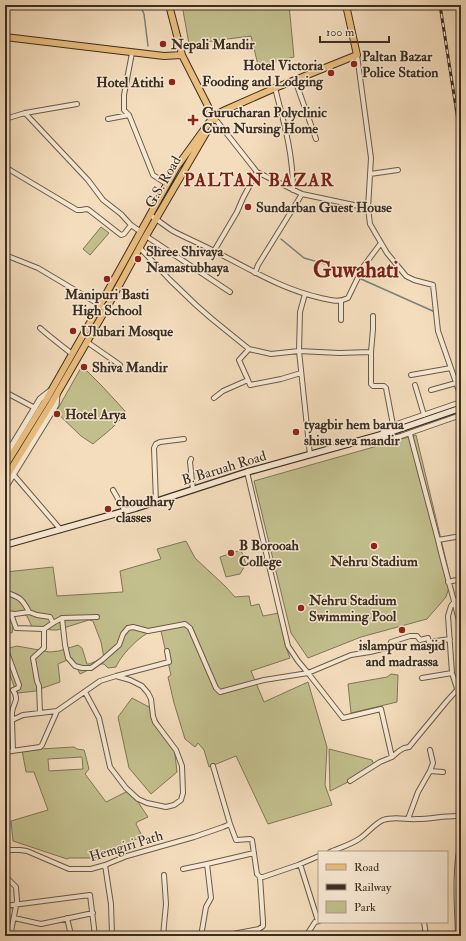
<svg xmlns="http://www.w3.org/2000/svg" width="466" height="941" font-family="'IM FELL Double Pica',serif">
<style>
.green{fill:#c2bf8d;stroke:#7f7657;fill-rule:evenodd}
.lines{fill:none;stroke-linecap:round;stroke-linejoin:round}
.stream{stroke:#76837b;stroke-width:1.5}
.minor-casing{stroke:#6a5a48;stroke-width:6}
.tertiary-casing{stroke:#6a5a48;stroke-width:7}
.secondary-casing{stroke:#3c2e21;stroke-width:8}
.primary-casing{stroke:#3c2e21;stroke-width:8}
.minor{stroke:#f8e9d4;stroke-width:4}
.tertiary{stroke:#f8e9d4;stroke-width:5}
.secondary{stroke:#f8e9d4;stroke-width:5.5}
.primary{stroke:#eabe7e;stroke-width:6}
.rail-casing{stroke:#3c2e21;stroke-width:3}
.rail{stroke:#f8e9d4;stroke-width:1.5;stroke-dasharray:4.5;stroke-linecap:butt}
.poi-dot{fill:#8f2418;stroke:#f8e9d4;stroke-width:1.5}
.labels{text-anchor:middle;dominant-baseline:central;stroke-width:3;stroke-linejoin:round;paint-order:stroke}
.poi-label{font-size:14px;font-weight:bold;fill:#3c2e21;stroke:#f8e9d4;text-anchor:start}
.street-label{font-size:14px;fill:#3c2e21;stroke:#f8e9d4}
.district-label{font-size:18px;font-weight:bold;letter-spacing:1px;fill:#7a1f14;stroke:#f8e9d4}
.town-label{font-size:22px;font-weight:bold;fill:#7a1f14;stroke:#f8e9d4}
</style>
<rect width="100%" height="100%" fill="#f4ddbd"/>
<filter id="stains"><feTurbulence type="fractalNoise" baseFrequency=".005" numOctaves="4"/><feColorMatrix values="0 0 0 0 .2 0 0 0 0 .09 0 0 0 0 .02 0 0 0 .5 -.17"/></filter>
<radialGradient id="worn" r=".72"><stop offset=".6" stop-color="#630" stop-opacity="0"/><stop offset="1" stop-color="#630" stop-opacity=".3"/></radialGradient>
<path class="green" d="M182,5H289L294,57L258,65L251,36L189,44Z
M101,227L109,233L90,255L83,249Z
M82,366L102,386L125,411C121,423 103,435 93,444L81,436L56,412Z
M416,435L451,581L446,597L427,619L361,637L308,658L291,633L254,481Z
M186,541L195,558L225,586L235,597L249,596L251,606L259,604L263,616L279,613L285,644L290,658L251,671L264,702L308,682L327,747L325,785L332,805L268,824L236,756L209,767L204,750L198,743L195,747L185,739L174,703L168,677L171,675L161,631L159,628C143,632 122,653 116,667L108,668L104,664H101L80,674L72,658L58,664L60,682L37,690L36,691L18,693L15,689L5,661V649L17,646L50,652L59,651L78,645L82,648L87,664H89L104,658L101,642L93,621L89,620L57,630H52L32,627L27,616L17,612L15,614L12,633L5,632V572L53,567L57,596L123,592L120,571L161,559L157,549Z
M241,550L246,564L240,574L226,577L220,557Z
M391,674L398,675L397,702L351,713L348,684L387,677Z
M132,698L149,707L170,741L174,746L177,772L151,794L129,768L118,717Z
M74,747L77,749L84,750L85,753L89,769L85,774L106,802L130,790L148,817L137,822L136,824L142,836L119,848L95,858H69L67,859L13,841L11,821L48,810L34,772H26L22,750ZM82,757L83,769L49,771L48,759Z
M329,749L372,760L374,765L350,781L330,791Z"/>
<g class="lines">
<path class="stream" d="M140,5L144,14L148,46
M281,239L304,258L329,265L354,276
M361,279L435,312"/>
<defs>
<path id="minor" d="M357,55L371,158L368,208L370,224L387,253L406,276L414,280L433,285L438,331L461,397
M295,80L316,139
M275,88C284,123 293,153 293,190
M25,113L88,180L103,200L121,214L131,225L141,232
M129,115L124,110V95L132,53
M5,119L25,113L77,104
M108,119L129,115L153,175L167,184
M216,120L257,172L302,194L368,208
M5,167L77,210H81L87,209L89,210L121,235L124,234L131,225
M370,174L398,170
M150,215C158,220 165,226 173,231C186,238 201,244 214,251C250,269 281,289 321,298C331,300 338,303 348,298L363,267L381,243
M146,236L230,292
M140,248L170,280L196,305L212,319L249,349L271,354L299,351L339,353L371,352
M214,251L237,212L243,198L257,172
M5,255L38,268L100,305L106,309
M255,273L258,265L302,194
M305,294L300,312L299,351L310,455
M373,316V329L371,352V384L373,386H384L386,388L393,425
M341,320V301
M40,328C50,337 61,345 72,354
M87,342L120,365
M411,375L451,368
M248,380L250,385L281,379L301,373
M415,385L424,415
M431,390L456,383
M5,392L35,408
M214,398L223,391L248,380L239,360L249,349
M461,402L385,428L381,435L390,439L401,436L461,415
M459,416L461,433
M410,434L438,540
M5,444L12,445
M191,459L190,462L193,490
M247,472L288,646L298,661L308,673
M13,474L61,530
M113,490L125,511
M156,502L154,448L156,444L160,442L184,439
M461,536L438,540C445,570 454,599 461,629
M448,582L461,579
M5,592C19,597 22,598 29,612L37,615L50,617L53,623L62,618L97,617
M461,597L454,602L451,606L448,616L452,673L461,701
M5,606L7,613L15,614L29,612
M11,614L16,628L44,629L53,623
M62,618L65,645L68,658L75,666L82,668H91L102,660L119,645L123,634L128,628L133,627L148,631L185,624L190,628L206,665L216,688L220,692L264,680L308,673
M5,647L19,685L18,688L13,690C20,701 13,702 12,713C12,715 12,718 12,720
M422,678L452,673
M85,692L99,718L110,767L126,788L138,799L147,803L166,807L174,805L181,800L183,793L182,766L176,750L155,722L153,716L151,699L148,693L142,686L130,680L116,676
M40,713L39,686L37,681L33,658L44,648V629
M430,750L433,763L430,771L443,772
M13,751L12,720L23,715L57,711
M5,752L40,747L42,745L57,711L100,681L116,676L169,662L167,651
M392,757L381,709L343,718L308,673L351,655L370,652L390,647L391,642L410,636H417L420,640L428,638L429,642L450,639
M213,766L230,824L236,840L250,839L252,840L257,874L260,877H263L298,865L319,856
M350,781L380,762L392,757L399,751L404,748L409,747L447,701L457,690
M408,819L418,792L430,771
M5,850H20L27,851L69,869H91L105,865L127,856L194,837L223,827L230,824
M330,852C339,848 350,845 359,839C367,834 374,824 383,820C395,816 406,820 417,819C432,819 446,815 461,816
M207,864L254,853
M300,864L318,921
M105,865L111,904L112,935
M183,869L207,864L211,898L206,907L201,936
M5,876L16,887L17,901L10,936
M5,906L90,895L95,936
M14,918L41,924L93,913
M67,918L71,935L76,936
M424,922L426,935
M233,934L259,929L263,926V922L260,877
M163,936L166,904L164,875
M306,936L315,922L319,921
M421,936L426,935L458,934
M458,936C457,906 454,870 461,840"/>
<path id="tertiary" d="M5,457L40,399L50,391
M5,488L56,405L57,395"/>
<path id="secondary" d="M5,545L136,508L247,472L391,432L461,408"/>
<path id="primary" d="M169,5L182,55L215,120
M5,37L164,56L182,55
M5,466L46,400L100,305L176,168L213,117L223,111L275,88L357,55L346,5
M5,479L51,404L110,302L146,236L206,133"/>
</defs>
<use href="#minor" class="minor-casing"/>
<use href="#tertiary" class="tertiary-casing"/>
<use href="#secondary" class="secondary-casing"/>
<use href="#primary" class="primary-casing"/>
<use href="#minor" class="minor"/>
<use href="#tertiary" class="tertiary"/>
<use href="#secondary" class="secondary"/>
<use href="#primary" class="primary"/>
<defs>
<path id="rail" d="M440,5L461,140"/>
</defs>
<use href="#rail" class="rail-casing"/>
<use href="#rail" class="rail"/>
</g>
<g class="poi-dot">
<circle cx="163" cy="44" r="4"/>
<circle cx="354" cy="64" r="4"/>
<circle cx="331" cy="73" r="4"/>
<circle cx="172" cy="82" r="4"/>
<path d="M191 114h4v4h4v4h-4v4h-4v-4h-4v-4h4z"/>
<circle cx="248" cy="207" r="4"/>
<circle cx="138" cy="259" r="4"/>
<circle cx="107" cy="279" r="4"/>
<circle cx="73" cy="331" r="4"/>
<circle cx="84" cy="367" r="4"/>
<circle cx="57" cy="414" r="4"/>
<circle cx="296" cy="432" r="4"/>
<circle cx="108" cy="509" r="4"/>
<circle cx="374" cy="546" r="4"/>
<circle cx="231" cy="553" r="4"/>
<circle cx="301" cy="608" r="4"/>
<circle cx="402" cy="630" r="4"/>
</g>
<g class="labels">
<g class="poi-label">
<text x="171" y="44">Nepali Mandir</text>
<text x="362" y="56">Paltan Bazar<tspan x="362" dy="16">Police Station</tspan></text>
<text x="323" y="65" text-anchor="end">Hotel Victoria<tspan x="323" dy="16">Fooding and Lodging</tspan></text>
<text x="164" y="82" text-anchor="end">Hotel Atithi</text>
<text x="202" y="112">Gurucharan Polyclinic<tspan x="202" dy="16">Cum Nursing Home</tspan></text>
<text x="256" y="207">Sundarban Guest House</text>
<text x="146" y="251">Shree Shivaya<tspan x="146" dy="16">Namastubhaya</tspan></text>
<text x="107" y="294" text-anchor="middle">Manipuri Basti<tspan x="107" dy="16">High School</tspan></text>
<text x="81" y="331">Ulubari Mosque</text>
<text x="92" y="367">Shiva Mandir</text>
<text x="65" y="414">Hotel Arya</text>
<text x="304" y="424">tyagbir hem barua<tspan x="304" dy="16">shisu seva mandir</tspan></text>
<text x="116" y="501">choudhary<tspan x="116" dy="16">classes</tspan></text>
<text x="239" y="545">B Borooah<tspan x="239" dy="16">College</tspan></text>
<text x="374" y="561" text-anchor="middle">Nehru Stadium</text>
<text x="309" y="600">Nehru Stadium<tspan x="309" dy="16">Swimming Pool</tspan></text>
<text x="402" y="645" text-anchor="middle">islampur masjid<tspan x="402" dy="16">and madrassa</tspan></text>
</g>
<g class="street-label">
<text transform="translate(163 182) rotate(-60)">G.S. Road</text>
<text transform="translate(224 468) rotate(-17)">B. Baruah Road</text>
<text transform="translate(126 846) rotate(-17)">Hemgiri Path</text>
</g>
<g class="district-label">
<text x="259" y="180">PALTAN BAZAR</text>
</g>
<g class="town-label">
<text x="356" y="270">Guwahati</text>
</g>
</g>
<rect width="466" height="941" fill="none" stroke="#f4ddbd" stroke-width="20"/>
<rect x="6" y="6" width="454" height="929" fill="none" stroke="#3c2e21" stroke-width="2"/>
<rect x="10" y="10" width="446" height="921" fill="none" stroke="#3c2e21"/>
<rect x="318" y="851" width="130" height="72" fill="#f8e9d4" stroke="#ad9e8c"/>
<rect x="326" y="864" width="20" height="6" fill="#eabe7e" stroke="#ad9e8c"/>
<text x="354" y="871" font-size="12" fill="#3c2e21">Road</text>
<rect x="326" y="884" width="20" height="6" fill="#3c2e21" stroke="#ad9e8c"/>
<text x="354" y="891" font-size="12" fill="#3c2e21">Railway</text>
<rect x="326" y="901" width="20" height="12" fill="#c2bf8d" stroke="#ad9e8c"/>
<text x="354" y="911" font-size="12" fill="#3c2e21">Park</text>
<path d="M320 36v6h69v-6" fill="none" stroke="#3c2e21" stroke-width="2"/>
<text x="326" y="36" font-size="12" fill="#3c2e21" stroke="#f8e9d4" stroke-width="3" paint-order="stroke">100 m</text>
<rect width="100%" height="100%" filter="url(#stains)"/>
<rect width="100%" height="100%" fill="url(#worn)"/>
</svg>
